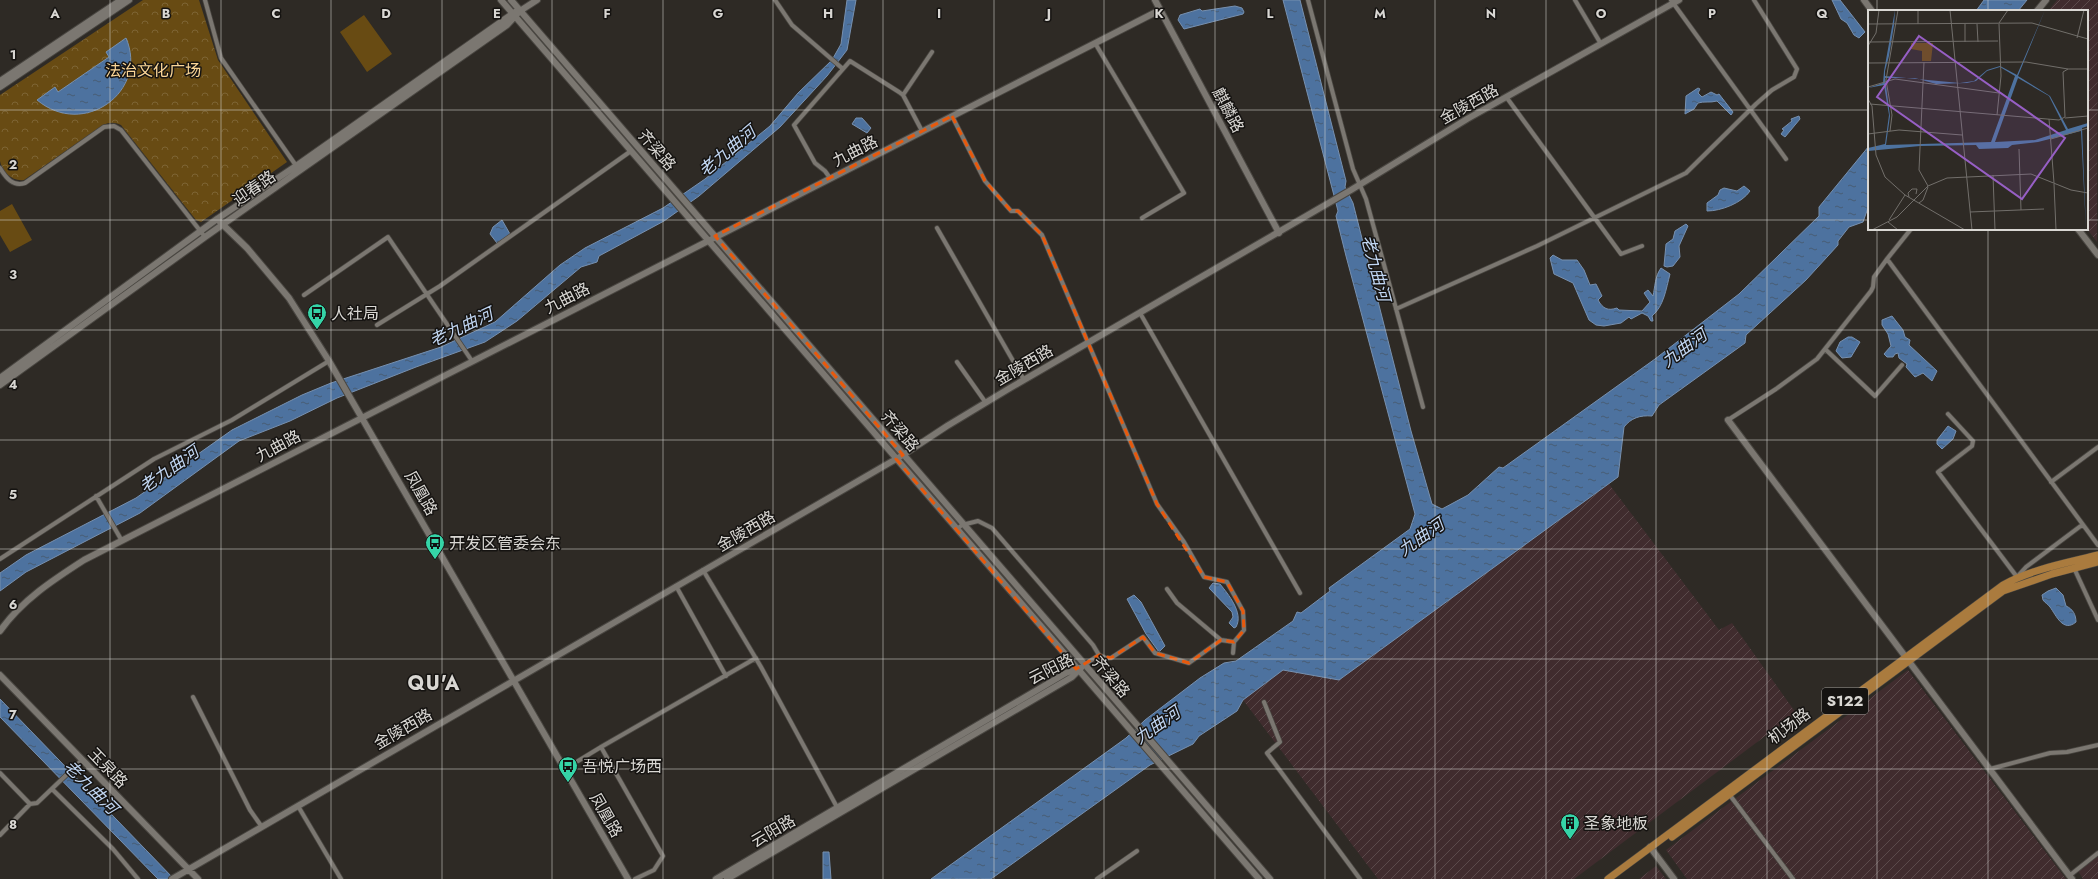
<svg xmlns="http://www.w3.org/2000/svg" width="2098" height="879" font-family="Jost,'Noto Sans SC',sans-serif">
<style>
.industrial{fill:url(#industrial-furrows)}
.forest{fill:url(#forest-crowns)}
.pitch{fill:#684b13}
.water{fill:url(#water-ripples);stroke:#7790af}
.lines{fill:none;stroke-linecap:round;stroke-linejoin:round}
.street-casing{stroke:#494641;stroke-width:5.5}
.secondary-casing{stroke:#494641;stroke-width:8}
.primary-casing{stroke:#494641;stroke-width:8}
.street{stroke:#7b7771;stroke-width:4}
.secondary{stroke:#7b7771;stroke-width:6}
.primary{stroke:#aa7b3e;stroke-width:7}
.marked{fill:none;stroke:#e8590c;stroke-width:3;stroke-dasharray:8 5;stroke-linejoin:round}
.grid{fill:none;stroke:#d9d7d3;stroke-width:1;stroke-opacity:0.55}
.labels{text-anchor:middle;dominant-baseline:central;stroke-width:3;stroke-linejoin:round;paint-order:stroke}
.shield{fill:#151311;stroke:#9e9c99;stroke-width:1}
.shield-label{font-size:15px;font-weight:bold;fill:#d9d7d3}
.park-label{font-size:16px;fill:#fbd697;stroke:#151311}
.street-label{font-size:16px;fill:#d9d7d3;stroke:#151311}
.poi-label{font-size:16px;fill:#d9d7d3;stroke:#151311;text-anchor:start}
.water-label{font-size:17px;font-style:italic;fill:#c0d5f1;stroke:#151311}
.district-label{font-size:20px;font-weight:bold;letter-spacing:1px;fill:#d9d7d3;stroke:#151311}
.inset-road{fill:none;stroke:#726f6b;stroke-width:1}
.view{fill:#975fc5;fill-opacity:0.15;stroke:#975fc5;stroke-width:2}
.inset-edge{fill:none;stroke:#d9d7d3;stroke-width:2}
.grid-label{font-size:13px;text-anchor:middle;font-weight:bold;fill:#d9d7d3;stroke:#151311;stroke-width:3;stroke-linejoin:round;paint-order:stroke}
</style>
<defs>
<pattern id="industrial-furrows" width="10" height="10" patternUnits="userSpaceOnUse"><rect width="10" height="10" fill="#402c2e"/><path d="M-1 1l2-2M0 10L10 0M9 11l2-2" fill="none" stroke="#5b4a4b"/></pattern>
<pattern id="forest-crowns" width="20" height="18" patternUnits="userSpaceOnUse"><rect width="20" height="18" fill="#684b13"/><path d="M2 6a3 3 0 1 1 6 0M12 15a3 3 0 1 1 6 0" fill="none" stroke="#7d6434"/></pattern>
<pattern id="water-ripples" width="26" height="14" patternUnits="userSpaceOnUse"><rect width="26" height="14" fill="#4d729f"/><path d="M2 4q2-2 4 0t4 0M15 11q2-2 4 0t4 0" fill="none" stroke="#485c74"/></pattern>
</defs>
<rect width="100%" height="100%" fill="#2e2a25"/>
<path class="industrial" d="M2057,0H2098L2097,242L2087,229V11H2048Z
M1609,484L1719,630L1732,623L1796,713L1574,879H1378L1243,700L1283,670L1339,680Z
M1908,670L2066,879H1687L1666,850Z
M2098,856V879H2083L2078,871Z
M1656,866L1666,879H1639Z"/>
<path class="forest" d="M143,0H199L218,60L287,162L201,222L196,220L121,125C114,122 110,122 103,125L24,180C13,182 2,172 0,161C0,146 0,113 0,95Z"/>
<path class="pitch" d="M364,15L392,54L367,72L340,32Z
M12,204L32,240L10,252L0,235V211Z"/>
<path class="water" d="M847,0H856L847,50L827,76L780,127L699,196L664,221L599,256L597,262L581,267L517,321L485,342L416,367L337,398L290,421L239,441L140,513L26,572L0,591V573L26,555L136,498L232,430L302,395L331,383L441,347L495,322L560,265L585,248L663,208L705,179L770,126L798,93L832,60L841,44Z
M1283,0H1300L1346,181L1345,187L1353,203L1411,431L1432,504L1442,509L1468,495L1499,467L1503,468L1655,359L1739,294L1819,216V207L1869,146V205L1863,222L1849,227L1838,241V245L1806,280L1746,335L1745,343L1659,405L1652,416C1640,415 1631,418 1624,427L1618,477L1339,680L1283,670L1243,700L1237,711L1199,736L1193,744L1150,765L991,879H931L1126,738L1145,720L1200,678L1224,663L1236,661L1293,621L1297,612L1301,613L1330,591L1329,588L1410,529L1415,514L1346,256L1336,216L1338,211Z
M1832,0H1840L1865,32L1859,38L1854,35L1847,23L1841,19Z
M1984,0H2027L2018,11H1976Z
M1235,6L1242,8L1244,12L1243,14L1184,29L1178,20L1180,15L1200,9L1202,11Z
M126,38C149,91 84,139 37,100L55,87L58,92L109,57L106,52Z
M1698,88L1700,89L1698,93L1702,97L1711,92L1717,95L1719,94L1733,112L1731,115L1717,101C1710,103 1704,101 1698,103L1694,109L1685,114L1686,96Z
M1799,116L1800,119L1785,137L1781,134L1784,130L1782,129L1792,121L1791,119Z
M856,118H862L871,128L867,133L852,124Z
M1744,186L1750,191C1742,203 1721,211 1707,211V203L1718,195L1720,190L1724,188L1737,191Z
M502,220L510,234L497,243L490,234L493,227Z
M1686,224L1688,226L1679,246L1680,257L1673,266L1667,267L1664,266L1666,244L1673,239L1675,231Z
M1553,255L1562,260H1577L1584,270L1590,285L1596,284L1602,296L1598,300C1603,309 1608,311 1617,308L1619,310L1642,311L1650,302L1644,293L1648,290L1653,296C1655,287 1655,276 1661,268L1670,274C1666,289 1664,306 1652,316L1653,321H1651L1648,316L1642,313L1631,319L1629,317L1621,323L1604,326L1596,325L1589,320L1573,283L1554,274L1550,258Z
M1892,316L1903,330L1905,337L1910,340L1909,345L1937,371L1932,381L1923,373L1915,377L1906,367L1907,364L1899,358L1898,353L1895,354L1893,357H1887L1884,354L1891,346L1888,334L1882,325V320Z
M1848,337H1852L1860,342L1851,357L1842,358L1836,351L1840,342Z
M1948,426L1956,431L1953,439L1942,449L1937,444V440Z
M1213,583L1220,584C1228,594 1244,613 1236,627L1234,628L1229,623L1233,617L1232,612L1209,588Z
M2056,588L2063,595L2066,606C2073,609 2076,615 2076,622C2063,633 2056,615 2050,607C2048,604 2045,603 2043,600L2042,595L2048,591Z
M1134,595L1141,602L1165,646L1159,652L1146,634L1127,599Z
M0,699L174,879H158L0,717Z
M823,852H829L831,879H823Z"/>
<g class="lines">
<defs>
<path id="street" d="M205,0L221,58L297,167
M775,0L792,25L843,69L850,61L899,92L903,95L922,131
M1308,0L1353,169L1366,199L1423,407
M1575,0L1601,44
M1671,0L1786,159
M1095,43L1184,193L1142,218
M903,95L932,52
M1507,98L1621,254L1642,246
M952,116L985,181L1011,211H1018L1042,235L1157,504L1184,542L1204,577L1227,582L1243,611L1244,630L1234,642L1233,653
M0,168C6,178 13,187 25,183L104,127L114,126L121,130L205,237
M830,178L825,171L815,163L794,125L843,69
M937,228L1024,380
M1911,229L1887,259L2098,545
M304,295L388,237L472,361
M1396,309L1537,246L1686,173L1756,104L1772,90L1794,77L1797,69L1754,0
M1140,313L1300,593
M377,325L440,286L631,151
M1825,349L1875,396L1902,365
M957,362L986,403
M1948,414L1973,441L1972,446L1938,472L2017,577L2026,567L2082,525
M1728,420L1776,389L1817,359L1871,291L1873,287L1874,277L1887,259
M2051,482L2098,447
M96,496L122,541
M957,529L962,525L978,521L992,528L1093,645L1099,655L1084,665
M0,559L154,459L232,420L329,361
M2074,568L2098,620
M703,570L761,667L838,809
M676,586L726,676
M1221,640L1234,642
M1099,655L1106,658H1111L1143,637L1155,653L1189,663L1221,640L1177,603L1167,589
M193,697L250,810L262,827
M1264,702L1280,742L1267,753L1360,879
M578,761L601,747
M1990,769L2050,753L2067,752L2098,745
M0,773L30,804
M52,789L113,849L138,879
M1729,794L1793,879
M298,806L341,879
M0,835L30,804L37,803L82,760
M2069,876L2098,853
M635,879L654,870L663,856L601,747L756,658
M1097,879L1137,851"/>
<path id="secondary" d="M501,0L1259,879
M511,0L1270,879
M1155,0L1279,233
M1864,0L1872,11
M2037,11L2046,0
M0,81L121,0
M0,87L129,0
M217,219L247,248L289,298L329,361L628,879
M2078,229L2098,255
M0,378L217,219L296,166L515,12
M0,385L205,237L507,25L520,11L537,0
M1728,420L2072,879
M0,631C22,600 53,580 84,560L1160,10
M0,675L198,879
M1650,847L1674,879
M172,879L903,455L947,426L1010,388L1351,190L1467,119L1679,0
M716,879L1066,673L1079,668
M727,879L1072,677L1081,668"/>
<path id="primary" d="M1672,837L2003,591L2052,574L2098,562
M1608,879L2003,585C2032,569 2066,563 2098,555"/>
</defs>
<use href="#street" class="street-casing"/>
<use href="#secondary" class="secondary-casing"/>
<use href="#primary" class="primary-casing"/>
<use href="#street" class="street"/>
<use href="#secondary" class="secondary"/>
<use href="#primary" class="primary"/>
</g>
<path class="marked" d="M952,116L985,181L1011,211H1018L1042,235L1157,504L1204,577L1227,582L1243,611L1244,630L1234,642L1221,640L1189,663L1155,653L1143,637L1111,658L1099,655L1076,669L896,459L903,455L715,236Z"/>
<path class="grid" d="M110,0V879M221,0V879M331,0V879M442,0V879M552,0V879M663,0V879M773,0V879M883,0V879M994,0V879M1104,0V879M1215,0V879M1325,0V879M1435,0V879M1546,0V879M1656,0V879M1767,0V879M1877,0V11M1988,0V11M0,110H1869M2087,110H2098M0,220H1869M2087,220H2098M1877,229V879M1988,229V879M0,330H2098M0,440H2098M0,549H2098M0,659H2098M0,769H2098"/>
<defs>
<symbol id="bus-pin" viewBox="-11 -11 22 30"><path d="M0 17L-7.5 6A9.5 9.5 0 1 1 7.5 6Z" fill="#35d4a7" stroke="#151311"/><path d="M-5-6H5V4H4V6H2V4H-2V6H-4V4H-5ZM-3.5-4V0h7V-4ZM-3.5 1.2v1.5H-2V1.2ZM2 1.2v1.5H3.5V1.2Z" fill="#111"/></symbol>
<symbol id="building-pin" viewBox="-11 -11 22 30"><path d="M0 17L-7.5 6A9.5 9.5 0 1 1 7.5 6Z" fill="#35d4a7" stroke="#151311"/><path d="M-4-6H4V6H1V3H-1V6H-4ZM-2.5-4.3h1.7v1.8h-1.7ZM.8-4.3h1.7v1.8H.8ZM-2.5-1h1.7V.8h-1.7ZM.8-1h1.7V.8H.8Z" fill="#111"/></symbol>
</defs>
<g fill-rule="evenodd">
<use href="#bus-pin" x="306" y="302" width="22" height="30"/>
<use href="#bus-pin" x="424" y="532" width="22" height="30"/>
<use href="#bus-pin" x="557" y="755" width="22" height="30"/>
<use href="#building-pin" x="1559" y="812" width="22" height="30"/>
</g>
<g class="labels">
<rect class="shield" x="1822" y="688" width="46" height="26" rx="3"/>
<g class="shield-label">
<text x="1845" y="701">S122</text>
</g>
<g class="park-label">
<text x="153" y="70">法治文化广场</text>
</g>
<g class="street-label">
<text transform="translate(1469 104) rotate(-29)">金陵西路</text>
<text transform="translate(1228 110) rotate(62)">麒麟路</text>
<text transform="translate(657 150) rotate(49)">齐梁路</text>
<text transform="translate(855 151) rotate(-27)">九曲路</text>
<text transform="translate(254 188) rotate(-35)">迎春路</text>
<text transform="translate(567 298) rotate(-27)">九曲路</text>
<text transform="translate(1024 365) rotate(-30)">金陵西路</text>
<text transform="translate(900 431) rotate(49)">齐梁路</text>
<text transform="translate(278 446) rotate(-28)">九曲路</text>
<text transform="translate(421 493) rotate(60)">凤凰路</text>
<text transform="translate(746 531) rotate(-30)">金陵西路</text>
<text transform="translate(1051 669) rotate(-27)">云阳路</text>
<text transform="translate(1111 677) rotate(49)">齐梁路</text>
<text transform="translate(1789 726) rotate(-37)">机场路</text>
<text transform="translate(403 729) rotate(-30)">金陵西路</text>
<text transform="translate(108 768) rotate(46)">玉泉路</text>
<text transform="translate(606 815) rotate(60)">凤凰路</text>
<text transform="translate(773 831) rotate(-30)">云阳路</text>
</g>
<g class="poi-label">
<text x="331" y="313">人社局</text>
<text x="449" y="543">开发区管委会东</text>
<text x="582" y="766">吾悦广场西</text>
<text x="1584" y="823">圣象地板</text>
</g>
<g class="water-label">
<text transform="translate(727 151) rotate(-40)">老九曲河</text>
<text transform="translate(1376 268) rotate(75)">老九曲河</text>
<text transform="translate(461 327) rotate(-25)">老九曲河</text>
<text transform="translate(1684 348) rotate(-36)">九曲河</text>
<text transform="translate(169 469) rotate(-35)">老九曲河</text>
<text transform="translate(1421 537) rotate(-35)">九曲河</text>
<text transform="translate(1157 725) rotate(-35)">九曲河</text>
<text transform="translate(91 787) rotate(45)">老九曲河</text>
</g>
<g class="district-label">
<text x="434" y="683">QU'A</text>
</g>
</g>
<g transform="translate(1868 10)">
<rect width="220" height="220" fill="#2e2a25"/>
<path d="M43,33H65L63,51H54V41L43,39Z" fill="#684b13"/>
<path d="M27,0L26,15L21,46L17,61V66L92,73L106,71L119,60L132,56L149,65L177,0L150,66L182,86L200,119L220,113V116L214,118L218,220L213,121L170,132L144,135L140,138L111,139L108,135L52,136L0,141V138L17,134L21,105L16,75L0,78L15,73L16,61ZM132,57L147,66L123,132L18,135L22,106L17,68H47L68,74L99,73L108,71L119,61ZM150,68L181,86L198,120L167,130L127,132Z" fill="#4d729f" fill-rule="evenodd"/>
<path class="inset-road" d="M50,0V14M82,0L104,220M131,13L140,0M0,14L164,13L220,29M97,14V32M109,14L110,32M209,28L216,0M0,32L130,31M0,36L8,23L11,0M56,52L51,160L60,176M0,53L158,52L200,59M0,77L27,69L131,83M0,89L4,96L8,145L17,167L37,185L97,220M2,94L191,110L197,107L195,62L200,59H220M129,105L133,66L131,14M197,108L220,106M181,109L186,173M22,121L24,105L18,70L30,0M0,124L31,120L94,125M183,129L220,118M151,139L153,200M125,165L127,220M186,174L188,220M41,187L40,183L44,179H49L48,184M51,193L55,190L60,177M102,202L176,199M21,210L37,185M20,212L30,220M4,220L29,207L60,176L79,168L163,164L203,180L220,183"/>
<path class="view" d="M51,26L197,128L154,189L9,87Z"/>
<rect width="220" height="220" class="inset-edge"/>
</g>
<g class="grid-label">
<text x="55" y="18">A</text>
<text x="166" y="18">B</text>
<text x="276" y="18">C</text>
<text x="386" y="18">D</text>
<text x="497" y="18">E</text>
<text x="607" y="18">F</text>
<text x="718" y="18">G</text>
<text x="828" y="18">H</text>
<text x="939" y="18">I</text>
<text x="1049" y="18">J</text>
<text x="1159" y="18">K</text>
<text x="1270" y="18">L</text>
<text x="1380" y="18">M</text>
<text x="1491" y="18">N</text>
<text x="1601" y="18">O</text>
<text x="1712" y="18">P</text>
<text x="1822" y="18">Q</text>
<text x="13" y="59">1</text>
<text x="13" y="169">2</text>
<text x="13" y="279">3</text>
<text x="13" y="389">4</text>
<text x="13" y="499">5</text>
<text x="13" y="609">6</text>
<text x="13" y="719">7</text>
<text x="13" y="829">8</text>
</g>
</svg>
